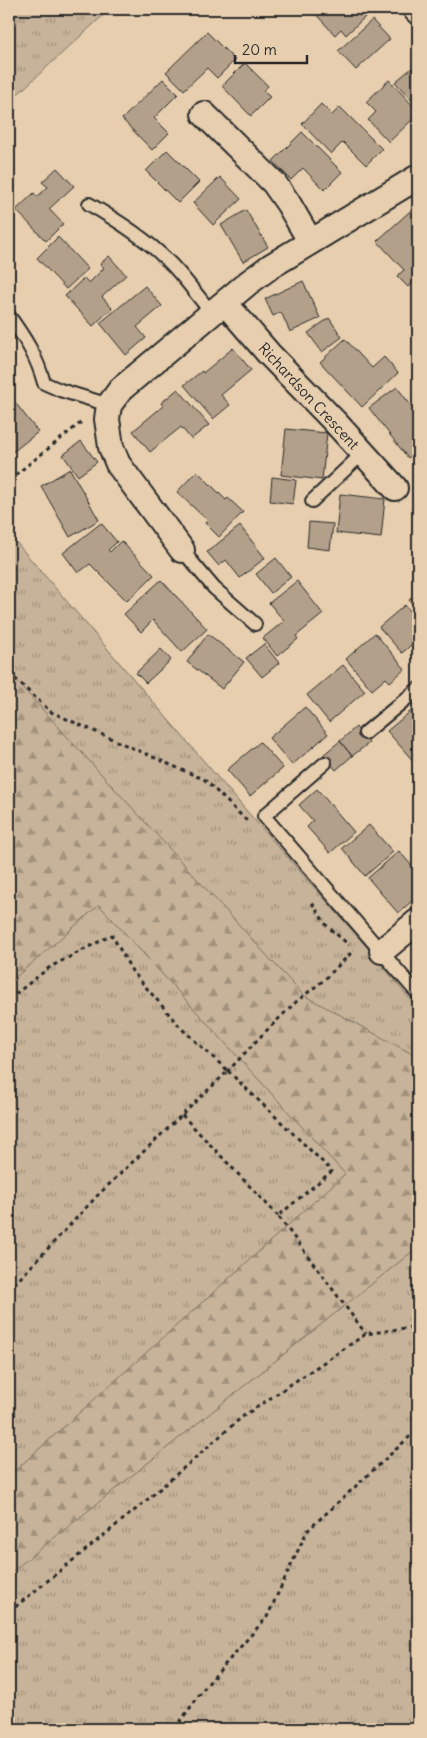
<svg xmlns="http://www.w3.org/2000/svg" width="427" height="1738" font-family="Delius,sans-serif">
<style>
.grass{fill:url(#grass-tufts);stroke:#796f62}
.forest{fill:url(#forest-firs);stroke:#796f62}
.building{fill:#b2a08a;stroke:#2b2b2b}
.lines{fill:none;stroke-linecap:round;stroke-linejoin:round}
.service-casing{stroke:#2b2b2b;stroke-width:16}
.minor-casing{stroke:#2b2b2b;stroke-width:28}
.path{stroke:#2b2b2b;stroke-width:3;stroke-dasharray:4 4;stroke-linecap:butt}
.service{stroke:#e6ceae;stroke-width:12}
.minor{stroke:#e6ceae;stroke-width:24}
.labels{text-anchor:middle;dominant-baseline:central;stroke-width:5;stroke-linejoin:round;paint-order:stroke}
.street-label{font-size:15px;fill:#2b2b2b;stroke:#e6ceae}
</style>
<defs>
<pattern id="grass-tufts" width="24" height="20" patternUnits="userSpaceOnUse" patternTransform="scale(1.25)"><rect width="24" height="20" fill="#c7b399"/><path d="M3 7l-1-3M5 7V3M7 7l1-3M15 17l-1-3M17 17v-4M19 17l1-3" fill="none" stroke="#a2927d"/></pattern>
<pattern id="forest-firs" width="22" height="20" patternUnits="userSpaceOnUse" patternTransform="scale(1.25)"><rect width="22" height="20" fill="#c7b399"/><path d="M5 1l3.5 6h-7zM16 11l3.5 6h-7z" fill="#a2927d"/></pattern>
</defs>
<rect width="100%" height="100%" fill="#e6ceae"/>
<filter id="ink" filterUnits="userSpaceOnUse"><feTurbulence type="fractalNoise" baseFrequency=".02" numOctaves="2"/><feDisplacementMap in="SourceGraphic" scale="10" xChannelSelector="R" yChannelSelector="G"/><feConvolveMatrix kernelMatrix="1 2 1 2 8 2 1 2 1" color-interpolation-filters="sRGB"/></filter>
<g filter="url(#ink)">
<path class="grass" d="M9,9H110L9,102Z
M9,534L244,808L373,954L418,1009V1729H9Z"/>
<path class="forest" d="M9,673L303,995L418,1057V1253L413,1251L9,1574V1476L345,1174L99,905L9,983Z"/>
<path class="building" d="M311,9H363L368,14L346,35L341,29L335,35Z
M372,20L390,39L356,70L338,51Z
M207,32L235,60L217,78L207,68L184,90L166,72Z
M245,63L268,86L263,91L270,97L251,116L222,86Z
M412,68L418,75V107L395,82Z
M163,79L178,94L154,118L169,133L152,150L122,119Z
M389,80L418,111V114L389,142L368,120L376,112L366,102Z
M321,104L332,115L340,107L382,149L366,165L343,142L331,154L302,124Z
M302,132L342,172L324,190L303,168L291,180L273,161Z
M167,150L199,182L178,203L146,171Z
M57,168L74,186L49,209L63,224L46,241L16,210L34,193L37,197L48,187L42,182Z
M220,177L241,199L213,225L193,203Z
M418,204V238L415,241L418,245V278L408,287L397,276L404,270L377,241Z
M246,210L268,247L243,262L221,225Z
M58,237L88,269L66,289L37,258Z
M109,256L126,275L102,297L112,308L93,326L65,296L84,278L89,283L104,268L100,264Z
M303,281L320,318L290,332L281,312L273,316L265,299Z
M145,286L162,306L137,327L146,338L126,355L100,323Z
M329,318L342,337L322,352L308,333Z
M345,339L372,368L384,357L398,373L362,407L320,362Z
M233,348L251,370L221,395L230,405L213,419L184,385L202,371L203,373Z
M397,387L418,415V450L408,458L369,408Z
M178,389L209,425L191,439L181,427L150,452L133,431L163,406L161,403Z
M10,396L38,432L9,455V398Z
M286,429L327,433L322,480L281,475Z
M81,441L97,462L78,476L63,455Z
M70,469L99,520L70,537L41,486Z
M197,471L226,500L228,498L243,512L219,537L205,523L207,520L177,492Z
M272,477L296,480L293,504L270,501Z
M340,494L385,499L381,538L336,533Z
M309,522L333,524L330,550L307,547Z
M101,523L117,542L108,550L110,552L121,541L154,575L127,601L90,564L78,573L63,553Z
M240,526L265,558L240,578L226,560L219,566L207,552Z
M276,558L291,577L271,593L256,574Z
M161,580L207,629L182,652L153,620L141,632L124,614Z
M297,581L323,614L296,636L298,639L277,656L263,638L284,621L269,603Z
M418,592V611L409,600Z
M405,605L418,620V639L402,653L379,627Z
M375,633L405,669L390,682L386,678L372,690L346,659Z
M208,634L244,662L222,689L187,662Z
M264,644L279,663L262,677L246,658Z
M161,649L171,660L146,683L136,673Z
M343,665L365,691L329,722L307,695Z
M417,706L418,760L415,763L387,731Z
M305,707L328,734L292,765L269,738Z
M356,727L369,743L352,756L340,741Z
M340,741L352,756L336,770L323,755Z
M260,742L283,768L250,796L227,770Z
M317,789L354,832L330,853L307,827L313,821L299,805Z
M369,825L393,852L365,876L342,848Z
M399,851L418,873V896L398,913L368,878Z"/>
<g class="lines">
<defs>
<path id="service" d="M89,204C117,220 144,237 167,260C184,276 197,296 212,313
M9,316C25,338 37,357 44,383L60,390L109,405
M312,501L363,453
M182,550L214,588L255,624
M365,733L418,689
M325,763L264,816L418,994"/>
<path id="minor" d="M415,9L418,12
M204,114L274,183L288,203L310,241
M225,303L269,354L335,422L395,488
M182,550L118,464L111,447L107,419L109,405L121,389L248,283L271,266L418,177
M382,951L418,921"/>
</defs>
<use href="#service" class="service-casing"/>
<use href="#minor" class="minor-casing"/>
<path class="path" d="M9,480L83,421
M9,673L51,712L205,780L247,821
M312,903L327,926L349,945
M9,999L50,967L112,935L132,971L182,1029L228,1071L98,1195L9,1290
M228,1071L332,1171L278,1216L366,1334
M227,1072L262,1035L297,1001L324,980L354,950
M182,1115L278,1216
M9,1612L140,1506L242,1417L366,1334L418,1326
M175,1729L205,1687L267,1617L307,1531L418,1429"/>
<use href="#service" class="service"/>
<use href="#minor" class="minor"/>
</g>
</g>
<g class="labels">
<g class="street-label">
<text transform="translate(309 396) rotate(47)">Richardson Crescent</text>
</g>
</g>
<rect width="427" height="1738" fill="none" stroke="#e6ceae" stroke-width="30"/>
<rect x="15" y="15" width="397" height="1708" fill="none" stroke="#2b2b2b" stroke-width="2" filter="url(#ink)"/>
<path d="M235 55v8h72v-8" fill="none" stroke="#2b2b2b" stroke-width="2.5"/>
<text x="242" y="55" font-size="15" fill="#2b2b2b" stroke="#e6ceae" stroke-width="4" paint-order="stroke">20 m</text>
</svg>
